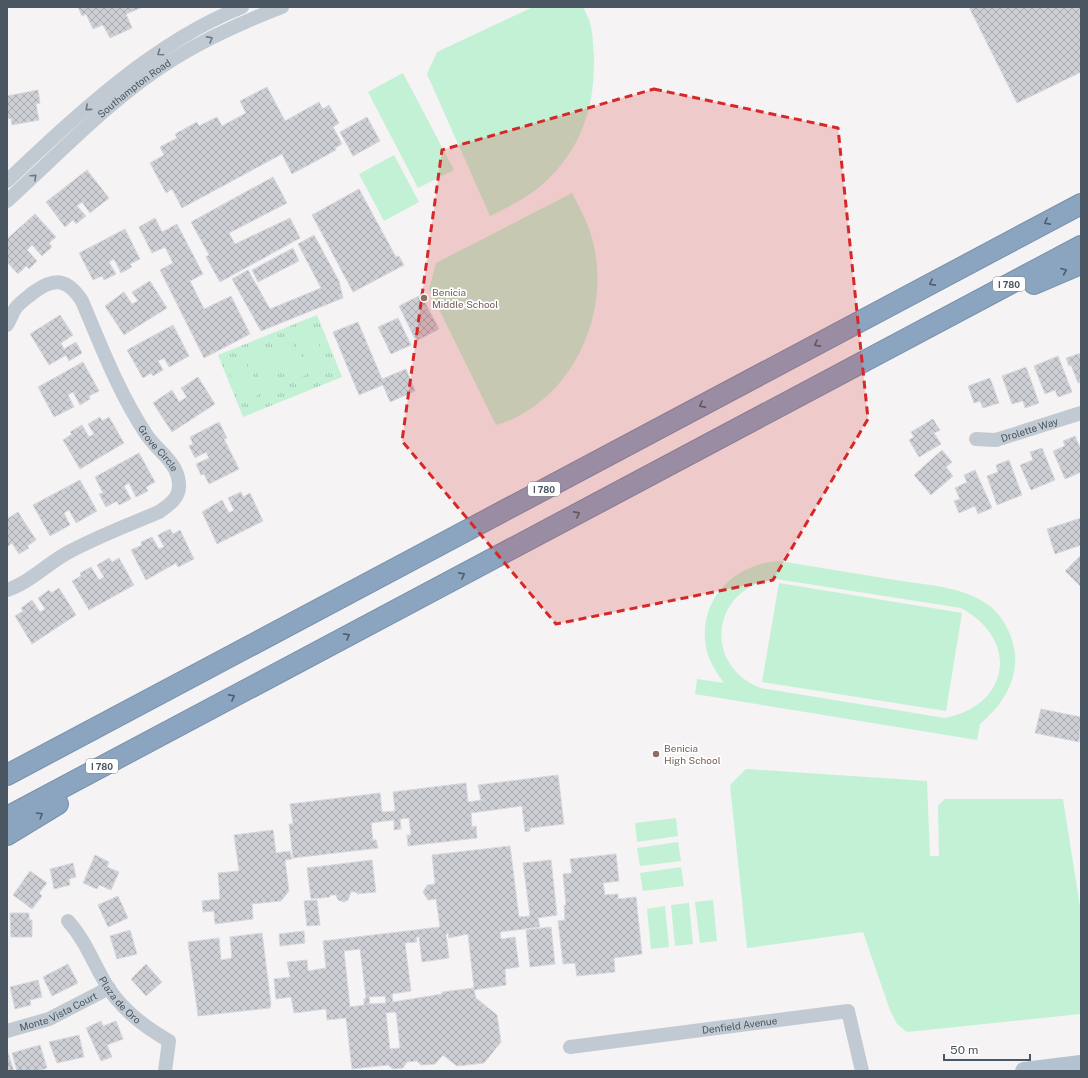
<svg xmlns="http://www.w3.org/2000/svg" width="1088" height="1078" font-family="'Public Sans',sans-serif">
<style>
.park{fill:url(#park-tufts)}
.pitch{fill:#c3f1d5;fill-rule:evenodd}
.building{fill:url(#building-cross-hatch);stroke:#d7d9de;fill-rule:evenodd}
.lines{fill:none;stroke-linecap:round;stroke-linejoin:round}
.highway-casing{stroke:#7690ad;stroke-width:22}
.minor{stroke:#c1cad2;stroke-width:14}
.major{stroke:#b3c2d1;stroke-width:18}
.highway{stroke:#8ba5c1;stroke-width:20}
.oneway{stroke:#6e7983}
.oneway2{stroke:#505e6b}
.marked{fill:#d62828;fill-opacity:0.2;stroke:#d62828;stroke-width:3;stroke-dasharray:8 5;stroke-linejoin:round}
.education-dot{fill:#8d6e63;stroke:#fff;stroke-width:1.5}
.labels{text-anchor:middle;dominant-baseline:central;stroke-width:3.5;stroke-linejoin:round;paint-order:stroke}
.shield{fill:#fff;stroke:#808990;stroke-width:1}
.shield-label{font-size:9px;font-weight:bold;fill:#4a5661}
.street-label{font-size:10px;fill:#4a5661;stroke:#fff}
.education-label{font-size:10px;fill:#785e54;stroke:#fff;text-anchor:start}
</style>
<defs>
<pattern id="park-tufts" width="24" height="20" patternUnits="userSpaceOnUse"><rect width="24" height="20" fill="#c3f1d5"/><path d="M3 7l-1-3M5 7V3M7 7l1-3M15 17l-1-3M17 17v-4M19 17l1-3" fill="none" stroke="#a0c6b0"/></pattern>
<pattern id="building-cross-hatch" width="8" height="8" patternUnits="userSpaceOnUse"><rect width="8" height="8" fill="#cdcfd5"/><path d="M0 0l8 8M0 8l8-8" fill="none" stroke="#a8abb0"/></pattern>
</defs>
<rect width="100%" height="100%" fill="#f5f3f3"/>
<path class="park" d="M317,315L342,377L243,417L218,355Z"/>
<path class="pitch" d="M533,7H583C586,13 590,20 591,27C593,36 593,47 594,57C595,108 581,150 542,185C527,198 508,207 490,216L427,74L437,52Z
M403,73L454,170L418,188L368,92Z
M394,155L419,202L384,221L359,174Z
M572,193C581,210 590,227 594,246C610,319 569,404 496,425L429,289L436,263Z
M312,328L328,366L311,373L295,335Z
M290,337L306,375L288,383L273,344Z
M267,348L282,386L265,393L250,355Z
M243,356L259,395L241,402L226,364Z
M779,561C816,567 853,573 889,579C922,585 964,585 991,607C1005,619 1013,637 1015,654C1017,684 1001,706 980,724L977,740L695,694L697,679L724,683C716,672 709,661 706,648C698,600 733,564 779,561ZM776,579L961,608C1020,640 1010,705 945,718L761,688C701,665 712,586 776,579Z
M779,583L962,613L946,711L762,682Z
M746,769L927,781L930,856H939L938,805L945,799H1063L1081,913V1014L907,1032L897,1024L890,1010L863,932L747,948L730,785Z
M676,818L678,836L637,842L635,823Z
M678,842L681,861L640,866L637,848Z
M681,867L684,886L643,891L640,873Z
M713,900L717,941L700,943L695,902Z
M689,903L693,944L675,946L671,905Z
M665,906L669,947L651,949L647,909Z"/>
<path class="building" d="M78,7H143L126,14L132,28L110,38L103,25L93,29L86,14L82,16Z
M969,7H1081V72L1017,103Z
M267,87L285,121L319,102L323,109L329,105L339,123L333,127L342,144L335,148L336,150L292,174L282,154L182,208L172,189L166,193L150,163L164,155L160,147L177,138L175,134L197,122L199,126L217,117L222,126L246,113L240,101Z
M38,90L40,103L36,104L39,120L12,125L11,118L7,119V96Z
M367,117L380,141L353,156L340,132Z
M87,170L109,198L90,213L82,202L77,206L86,216L76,224L73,220L65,227L46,202Z
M273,177L287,203L229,233L235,244L290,218L300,238L220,282L206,257L209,255L191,222Z
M359,189L396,257L399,256L404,265L353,292L312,215Z
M35,214L56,237L49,243L52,247L42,256L32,245L27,250L37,261L29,269L26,266L18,274L7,262V239Z
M155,218L162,232L177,224L203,274L190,281L204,309L231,296L250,334L204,358L160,270L173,263L165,247L152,253L139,227Z
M125,229L140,259L130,264L132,267L121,273L114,259L109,262L116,274L104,280L102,276L93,280L79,253Z
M314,235L339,281L343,298L261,331L232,279L248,270L270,309L321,288L298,244Z
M293,248L299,261L258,282L252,270Z
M150,281L167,308L124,335L105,306L124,292L132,304L138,301L132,292Z
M421,295L439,329L416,341L399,306Z
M60,315L73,335L61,343L64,349L76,342L82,353L69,361L66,355L49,365L30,334Z
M398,318L411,345L391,354L378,327Z
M358,322L382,379L406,369L415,391L390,402L383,385L359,395L333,332Z
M173,325L189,356L169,367L164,358L158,361L163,370L153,376L151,373L143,378L127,350Z
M1081,353V382L1078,383L1071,365L1069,366L1066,358Z
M1058,356L1072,392L1058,397L1055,390L1045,394L1034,366Z
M83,362L99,391L89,396L90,399L80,405L73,392L68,395L74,407L54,417L38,387Z
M1026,367L1039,403L1025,408L1023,401L1012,404L1002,376Z
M198,377L215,404L172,432L153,403L172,390L179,402L187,397L181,388Z
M990,378L999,403L983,408L980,401L974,403L968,386Z
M100,417L102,421L109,417L124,443L80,469L63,440L72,434L70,432L82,425L89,437L94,434L88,424Z
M933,419L940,430L934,433L941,444L919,457L909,440L914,437L911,432Z
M219,422L227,438L224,439L239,469L209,484L204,474L201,475L196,464L209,458L206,452L195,458L189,446L193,444L190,437Z
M1075,436L1081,450V472L1065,479L1053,451L1065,446L1063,441Z
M1042,448L1055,480L1031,490L1020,465L1033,460L1030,452Z
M942,450L952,462L946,467L953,476L931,495L914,475Z
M139,453L155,482L146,487L148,491L136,497L129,483L124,486L131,499L119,505L117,501L106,507L99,494L103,493L95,477Z
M1009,460L1022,495L997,505L987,476L998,472L996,465Z
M975,470L992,508L978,514L975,506L959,513L954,501L960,499L955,488L967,482L964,475Z
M80,480L97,511L76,523L69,510L64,513L70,525L50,536L33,505Z
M241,492L243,497L250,493L263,521L217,544L202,512L222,500L229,513L234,510L228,498Z
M18,512L36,540L27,546L29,548L19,554L12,543L7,547V519Z
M1081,518V545L1055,554L1047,529Z
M170,529L173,534L180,530L194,559L178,567L176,563L146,580L131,550L142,545L141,542L152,537L159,549L164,547L158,535Z
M1081,555V587L1065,571Z
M109,558L112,562L119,558L134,585L89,610L72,581L81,576L80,573L91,567L99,580L104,577L97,565Z
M59,588L76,615L32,644L15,616L23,611L21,608L32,600L40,612L45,609L38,598L49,590L51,593Z
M1041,709L1081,717L1079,742L1035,733Z
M558,775L564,824L530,828V831L525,832L522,806L471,813L472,827L476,826L477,838L408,846L407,835H411L409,818L400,819L401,829L394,830V820L371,823L373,840H376L378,848L293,858L289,824H293L290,804L380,793L382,812L395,811L393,792L466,783L468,802L481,800L478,785Z
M273,830L276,853L290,851L292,859L285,860L289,891L281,901L252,904L253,919L215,924L214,911L203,912L202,901L220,899L218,873L239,871L234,835Z
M510,846L519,917L530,916L523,863L551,860L557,915L538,918L540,927L500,932L501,939L515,937L519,967L505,969L506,985L474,990L476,998L497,1015L501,1042L484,1063L457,1066L443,1055L435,1064L421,1065L417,1061L407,1062L403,1068L393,1069L388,1065L352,1069L346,1018L327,1020L326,1009L294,1013L291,997L276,999L274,979L290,977L287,962L307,960L308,971L326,968L323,941L440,927L436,899L428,900L423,892L427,885L435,884L432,855ZM448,933L449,938L468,934L474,988L442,992V994L393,1002L392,994L411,991L405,943L417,942L416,937H419L422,962L449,958L446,934ZM360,949L366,998L364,999V1005L350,1007L344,951ZM385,996L386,1003L370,1004L369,997ZM396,1012L400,1048L390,1049L386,1013Z
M616,854L619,881L603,883L605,895L618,894V899L636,897L642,954L614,958L615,972L577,976L575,963L563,964L558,921L565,920L564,905H566L563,874L572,873L570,859Z
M95,855L109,862L107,867L119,872L111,890L99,885L97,889L83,883Z
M372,860L376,892L357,894V892H351L348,900L344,902L338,900L336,895H330V897L311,899L307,868Z
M73,863L76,877L69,879L70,885L54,889L50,869Z
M30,871L47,883L39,893L42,896L32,909L13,895Z
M118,896L128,918L108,927L98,905Z
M317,900L320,925L307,926L304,901Z
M10,913H29V920H32V937H11Z
M551,927L555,964L530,967L526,930Z
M130,930L137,954L117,959L110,936Z
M304,931L305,943L280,946L279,934Z
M262,933L271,1004L270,1008L198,1016L188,942L219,938L221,960L232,958L230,937Z
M68,964L78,983L52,996L43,977Z
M146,964L162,982L146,996L131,979Z
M38,980L42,997L30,1000L31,1005L15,1009L10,987Z
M101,1021L103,1026L116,1021L123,1039L107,1045L112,1057L101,1061L86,1028Z
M79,1035L84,1057L57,1063L49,1042Z
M40,1045L47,1068L36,1071H17L12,1053Z
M7,1050L14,1071H7Z"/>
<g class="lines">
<defs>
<path id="highway" d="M1034,284L1081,264
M7,775L1081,204
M7,817L1081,246
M7,835L58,804"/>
</defs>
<use href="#highway" class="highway-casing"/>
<g class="minor">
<path d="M7,181C77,115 152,43 242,7"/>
<path id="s1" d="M7,201C61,152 113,96 175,58C209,37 245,21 282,7"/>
<path id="s2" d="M7,325C10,320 12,314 15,309C20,302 28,297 34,292C55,277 68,279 82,301C101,346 119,393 146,434C157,451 178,462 179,484C180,498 169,505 159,512C128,525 96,537 67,553C47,564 29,583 7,590"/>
<path id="s3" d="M976,439L996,440L1081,413"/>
<path id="s4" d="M68,921C87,942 94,966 109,989C125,1012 145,1027 169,1041L165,1071"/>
<path id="s5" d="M7,1031L49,1019L109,988"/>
<path id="s6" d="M570,1047L848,1011L862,1071"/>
</g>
<path class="major" d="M1024,1071L1081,1064"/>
<use href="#highway" class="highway"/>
</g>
<defs><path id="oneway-chevron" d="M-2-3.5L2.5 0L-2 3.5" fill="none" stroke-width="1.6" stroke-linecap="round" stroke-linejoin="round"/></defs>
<g class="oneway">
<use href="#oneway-chevron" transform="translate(210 39) rotate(-29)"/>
<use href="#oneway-chevron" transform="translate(160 53) rotate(145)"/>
<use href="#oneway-chevron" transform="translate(88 108) rotate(139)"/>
<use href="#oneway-chevron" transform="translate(34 177) rotate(-42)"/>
</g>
<g class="oneway2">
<use href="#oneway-chevron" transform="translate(1047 222) rotate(152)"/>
<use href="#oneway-chevron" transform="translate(1064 271) rotate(-23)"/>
<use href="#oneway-chevron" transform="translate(932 283) rotate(152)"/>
<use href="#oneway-chevron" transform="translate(817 344) rotate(152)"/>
<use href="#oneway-chevron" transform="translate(702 405) rotate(152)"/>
<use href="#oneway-chevron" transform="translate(577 514) rotate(-28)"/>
<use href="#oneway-chevron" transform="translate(462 575) rotate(-28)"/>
<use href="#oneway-chevron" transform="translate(347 636) rotate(-28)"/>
<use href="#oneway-chevron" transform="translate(232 697) rotate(-28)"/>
<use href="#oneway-chevron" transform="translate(40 815) rotate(-31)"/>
</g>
<path class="marked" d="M654,89L838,128L868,419L773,580L556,624L402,441L442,150Z"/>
<g class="education-dot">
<circle cx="424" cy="298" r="4"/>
<circle cx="656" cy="754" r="4"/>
</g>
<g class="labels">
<g class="shield">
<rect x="993" y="277" width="32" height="14" rx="3"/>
<rect x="528" y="482" width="32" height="14" rx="3"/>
<rect x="86" y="759" width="32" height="14" rx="3"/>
</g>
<g class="shield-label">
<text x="1009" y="284">I 780</text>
<text x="544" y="489">I 780</text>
<text x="102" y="766">I 780</text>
</g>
<g class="street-label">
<text stroke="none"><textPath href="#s1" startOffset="170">Southampton Road</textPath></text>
<text stroke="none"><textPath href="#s3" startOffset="55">Drolette Way</textPath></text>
<text stroke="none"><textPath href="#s2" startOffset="268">Grove Circle</textPath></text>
<text stroke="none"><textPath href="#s4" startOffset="95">Plaza de Oro</textPath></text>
<text stroke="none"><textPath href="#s5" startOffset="55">Monte Vista Court</textPath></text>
<text stroke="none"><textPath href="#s6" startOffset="171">Denfield Avenue</textPath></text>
</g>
<g class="education-label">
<text x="432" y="292">Benicia<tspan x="432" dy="12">Middle School</tspan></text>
<text x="664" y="748">Benicia<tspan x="664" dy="12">High School</tspan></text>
</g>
</g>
<rect width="1088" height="1078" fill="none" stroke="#4a5661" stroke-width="16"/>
<path d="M944 1054v6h86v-6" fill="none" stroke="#4a5661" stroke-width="2"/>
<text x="950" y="1054" font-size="12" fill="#4a5661" stroke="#ffffff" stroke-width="3" paint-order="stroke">50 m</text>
</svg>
